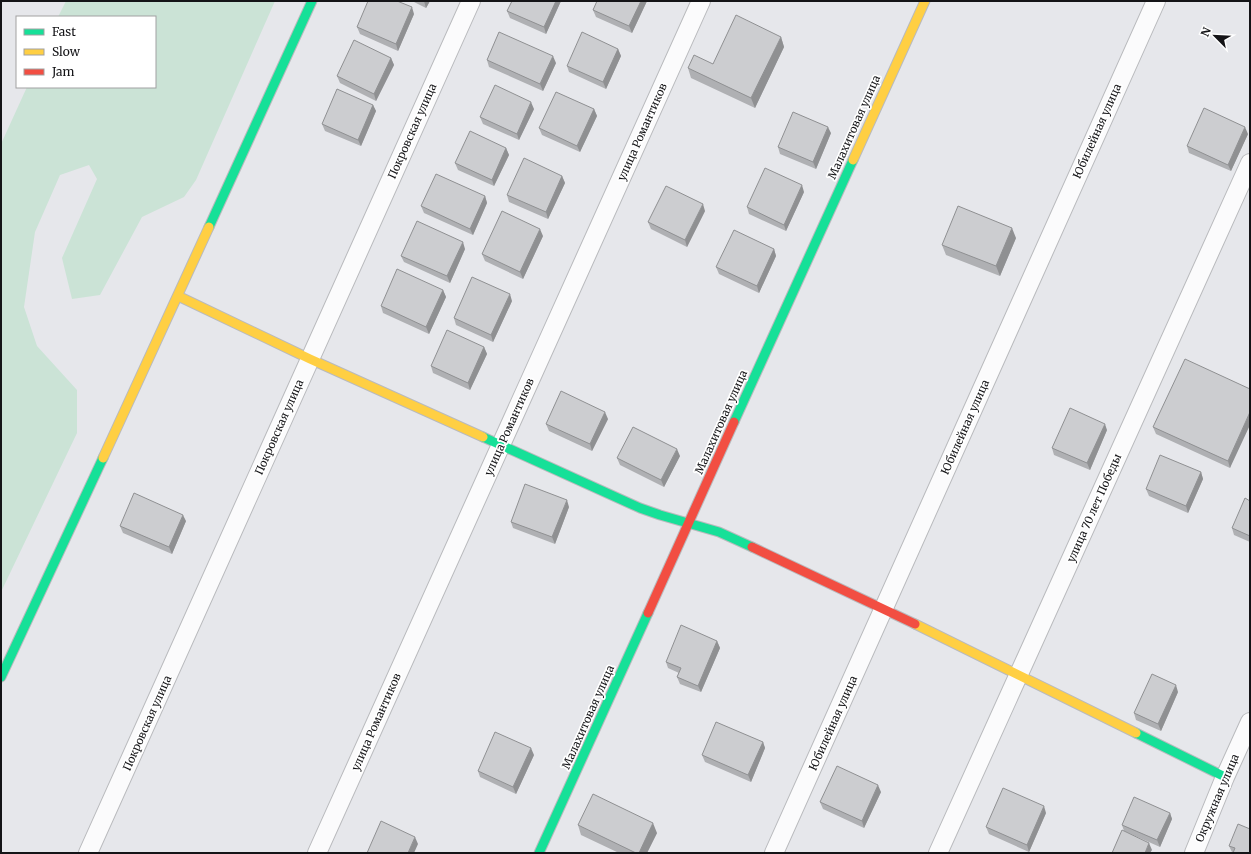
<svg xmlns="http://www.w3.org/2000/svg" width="1251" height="854" font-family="Merriweather,serif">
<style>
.green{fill:#cbe3d6}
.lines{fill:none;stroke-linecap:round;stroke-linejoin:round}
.street-casing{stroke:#b9babd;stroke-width:20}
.fast-casing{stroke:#b9babd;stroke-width:11}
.slow-casing{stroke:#b9babd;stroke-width:11}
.jam-casing{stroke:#b9babd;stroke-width:11}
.street{stroke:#fbfbfc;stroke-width:18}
.fast{stroke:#16e098;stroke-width:9}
.slow{stroke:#ffcf43;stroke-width:9}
.jam{stroke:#f24e42;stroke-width:9}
.wall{fill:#afb0b3}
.shaded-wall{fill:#8f9092}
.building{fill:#cccdd0;stroke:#8f9092}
.labels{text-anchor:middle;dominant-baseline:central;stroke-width:3.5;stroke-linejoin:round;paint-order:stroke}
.street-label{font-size:11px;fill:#141417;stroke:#fff}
</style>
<rect width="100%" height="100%" fill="#e6e7eb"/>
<path class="green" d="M66,1H275L196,180L184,197L142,217L100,295L72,299L62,258L97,179L89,165L60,175L35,232L24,307L37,346L77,390V433L1,592V144L27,87H155V17H58Z"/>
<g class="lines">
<defs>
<path id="street" d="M88,853L471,1
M317,853L701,1
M774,853L1156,1
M938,853L1250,163
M1194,853L1225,777L1250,722"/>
<path id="fast" d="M209,227L312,1
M734,422L853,160
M483,437L640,508L660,515L719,532L752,547
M1,677L103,458
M1136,733L1225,777
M539,853L648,613"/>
<path id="slow" d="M853,160L925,1
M178,296L310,359L483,437
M103,458L209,227
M915,624L1136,733"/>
<path id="jam" d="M752,547L915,624
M648,613L734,422"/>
</defs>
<use href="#street" class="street-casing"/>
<use href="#fast" class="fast-casing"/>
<use href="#slow" class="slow-casing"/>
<use href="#jam" class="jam-casing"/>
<use href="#street" class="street"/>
<use href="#fast" class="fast"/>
<use href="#slow" class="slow"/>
<use href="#jam" class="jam"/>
</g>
<path class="wall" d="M412,1H430L426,8Z
M512,1H561L546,34L510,18L507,11Z
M597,1H647L632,33L596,17L593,10Z
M414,14L398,51L360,34L357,27Z
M781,37L784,47L755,108L691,78L688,68L713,64Z
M618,49L621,56L606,89L569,72L567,66Z
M391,58L394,65L376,101L340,83L337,76Z
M487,60L556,63L543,91L489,67Z
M373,105L376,111L361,146L325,131L322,124Z
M534,109L519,140L483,124L480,117Z
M594,109L597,116L580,152L542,135L539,128Z
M831,133L816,169L780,154L778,147Z
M1248,134L1231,171L1189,153L1187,146Z
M506,148L509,155L494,186L458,170L455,163Z
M562,176L565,183L548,219L509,202L507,195Z
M804,192L786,231L749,214L747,207Z
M485,196L487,203L473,235L424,213L421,206Z
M705,211L687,247L651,229L648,222Z
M543,236L523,279L485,261L482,254Z
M1016,238L1000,276L946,255L942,245Z
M465,249L450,283L404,262L401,256Z
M774,249L776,256L759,293L719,274L716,267Z
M443,290L446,297L429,334L383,313L381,306Z
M512,301L493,342L456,325L454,318Z
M484,347L487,354L470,390L433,373L431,366Z
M1250,389L1230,468L1156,434L1153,427Z
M608,419L592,451L549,431L546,424Z
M1107,430L1090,470L1054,455L1052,448Z
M680,456L664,487L620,465L617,458Z
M1201,472L1203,479L1188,513L1149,496L1146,489Z
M1250,501V542L1234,535L1232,528Z
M569,507L555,544L513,528L511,522Z
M186,521L172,554L123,533L120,526Z
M717,641L720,648L701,692L680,684L677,677L679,673L668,668L666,662Z
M1178,692L1161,731L1136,720L1134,713Z
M763,742L765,748L751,782L705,762L702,755Z
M534,755L516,794L480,777L478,771Z
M881,792L864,828L823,809L820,802Z
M1046,813L1029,852L989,834L986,827Z
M1170,813L1172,819L1160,847L1124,831L1122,825Z
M578,825L657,833L647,853H619L581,835Z
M1250,829L1233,853L1232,852L1229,846Z"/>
<path class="shaded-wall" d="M424,1H430L426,8Z
M556,1H561L546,34L544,27Z
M641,1H647L632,33L629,26Z
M412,7L414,14L398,51L396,44Z
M781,37L784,47L755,108L751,98Z
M618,49L621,56L606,89L603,82Z
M553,56L556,63L543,91L540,84Z
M391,58L394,65L376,101L374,94Z
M531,102L534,109L519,140L517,134Z
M373,105L376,111L361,146L358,140Z
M594,109L597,116L580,152L577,146Z
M828,127L831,133L816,169L813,162Z
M1245,127L1248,134L1231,171L1228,165Z
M506,148L509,155L494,186L492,180Z
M562,176L565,183L548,219L546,212Z
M802,185L804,192L786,231L784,225Z
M485,196L487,203L473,235L470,229Z
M703,204L705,211L687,247L685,240Z
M1012,228L1016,238L1000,276L996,266Z
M540,229L543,236L523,279L520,272Z
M463,242L465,249L450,283L447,276Z
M774,249L776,256L759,293L757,286Z
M443,290L446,297L429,334L426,327Z
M510,294L512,301L493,342L491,335Z
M484,347L487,354L470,390L468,383Z
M605,412L608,419L592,451L590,444Z
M1250,412V425L1230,468L1228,461Z
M1105,424L1107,430L1090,470L1087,463Z
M677,449L680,456L664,487L661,480Z
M1201,472L1203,479L1188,513L1186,506Z
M567,500L569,507L555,544L552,537Z
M183,515L186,521L172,554L169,547Z
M717,641L720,648L701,692L698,686Z
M1176,685L1178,692L1161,731L1158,724Z
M763,742L765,748L751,782L748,775Z
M531,748L534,755L516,794L513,787Z
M878,785L881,792L864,828L862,821Z
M1044,806L1046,813L1029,852L1027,845Z
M1170,813L1172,819L1160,847L1157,840Z
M653,823L657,833L647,853H639Z
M415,837L418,844L414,853H408Z
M1149,843L1152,850L1150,853H1145Z"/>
<path class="building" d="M368,1H397L412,7L396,44L357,27Z
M512,1H556L544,27L507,11Z
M597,1H641L629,26L593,10Z
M736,15L781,37L751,98L688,68L694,55L713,64Z
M499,32L553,56L540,84L487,60Z
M582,32L618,49L603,82L567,66Z
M354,40L391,58L374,94L337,76Z
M495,85L531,102L517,134L480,117Z
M337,89L373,105L358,140L322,124Z
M556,92L594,109L577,146L539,128Z
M1204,108L1245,127L1228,165L1187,146Z
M793,112L828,127L813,162L778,147Z
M470,131L506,148L492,180L455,163Z
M524,158L562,176L546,212L507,195Z
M765,168L802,185L784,225L747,207Z
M436,174L485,196L470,229L421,206Z
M666,186L703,204L685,240L648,222Z
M958,206L1012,228L996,266L942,245Z
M502,211L540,229L520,272L482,254Z
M417,221L463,242L447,276L401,256Z
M734,230L774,249L757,286L716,267Z
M397,269L443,290L426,327L381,306Z
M472,277L510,294L491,335L454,318Z
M447,330L484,347L468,383L431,366Z
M1185,359L1250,389V412L1228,461L1153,427Z
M561,391L605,412L590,444L546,424Z
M1070,408L1105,424L1087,463L1052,448Z
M633,427L677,449L661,480L617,458Z
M1160,455L1201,472L1186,506L1146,489Z
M525,484L567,500L552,537L511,522Z
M134,493L183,515L169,547L120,526Z
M1245,498L1250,501V536L1232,528Z
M681,625L717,641L698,686L677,677L681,668L666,662Z
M1152,674L1176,685L1158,724L1134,713Z
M716,722L763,742L748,775L702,755Z
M495,732L531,748L513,787L478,771Z
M837,766L878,785L862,821L820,802Z
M1003,788L1044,806L1027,845L986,827Z
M593,794L653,823L639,853H636L578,825Z
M1134,797L1170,813L1157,840L1122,825Z
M381,821L415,837L408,853H367Z
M1238,824L1250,829V853H1233L1235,848L1229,846Z
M1122,830L1149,843L1145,853H1112Z"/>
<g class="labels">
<g class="street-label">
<text transform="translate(854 127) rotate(-66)">Малахитовая улица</text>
<text transform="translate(412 131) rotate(-66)">Покровская улица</text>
<text transform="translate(1097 131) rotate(-66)">Юбилейная улица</text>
<text transform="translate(642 132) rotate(-66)">улица Романтиков</text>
<text transform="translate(721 422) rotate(-66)">Малахитовая улица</text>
<text transform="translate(279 427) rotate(-66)">Покровская улица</text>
<text transform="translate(509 427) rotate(-66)">улица Романтиков</text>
<text transform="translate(965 427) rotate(-66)">Юбилейная улица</text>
<text transform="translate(1094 508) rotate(-66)">улица 70 лет Победы</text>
<text transform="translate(588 717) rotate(-66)">Малахитовая улица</text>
<text transform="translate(376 722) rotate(-66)">улица Романтиков</text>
<text transform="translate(147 723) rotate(-66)">Покровская улица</text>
<text transform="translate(833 723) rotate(-66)">Юбилейная улица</text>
<text transform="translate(1217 798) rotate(-67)">Окружная улица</text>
</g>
</g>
<rect width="1251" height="854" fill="none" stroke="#141417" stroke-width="4"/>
<rect x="16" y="16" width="140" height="72" fill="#ffffff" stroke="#a1a1a2"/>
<rect x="24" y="29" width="20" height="6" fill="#16e098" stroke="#a1a1a2"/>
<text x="52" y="36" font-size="12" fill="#141417">Fast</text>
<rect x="24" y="49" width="20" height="6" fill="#ffcf43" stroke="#a1a1a2"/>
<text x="52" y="56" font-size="12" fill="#141417">Slow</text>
<rect x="24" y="69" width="20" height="6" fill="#f24e42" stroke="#a1a1a2"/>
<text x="52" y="76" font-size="12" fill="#141417">Jam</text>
<g transform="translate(1215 36) rotate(294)" stroke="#ffffff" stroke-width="3" paint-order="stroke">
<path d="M0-3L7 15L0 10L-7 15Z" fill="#141417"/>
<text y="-6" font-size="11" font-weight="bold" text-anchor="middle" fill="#141417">N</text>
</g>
</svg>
